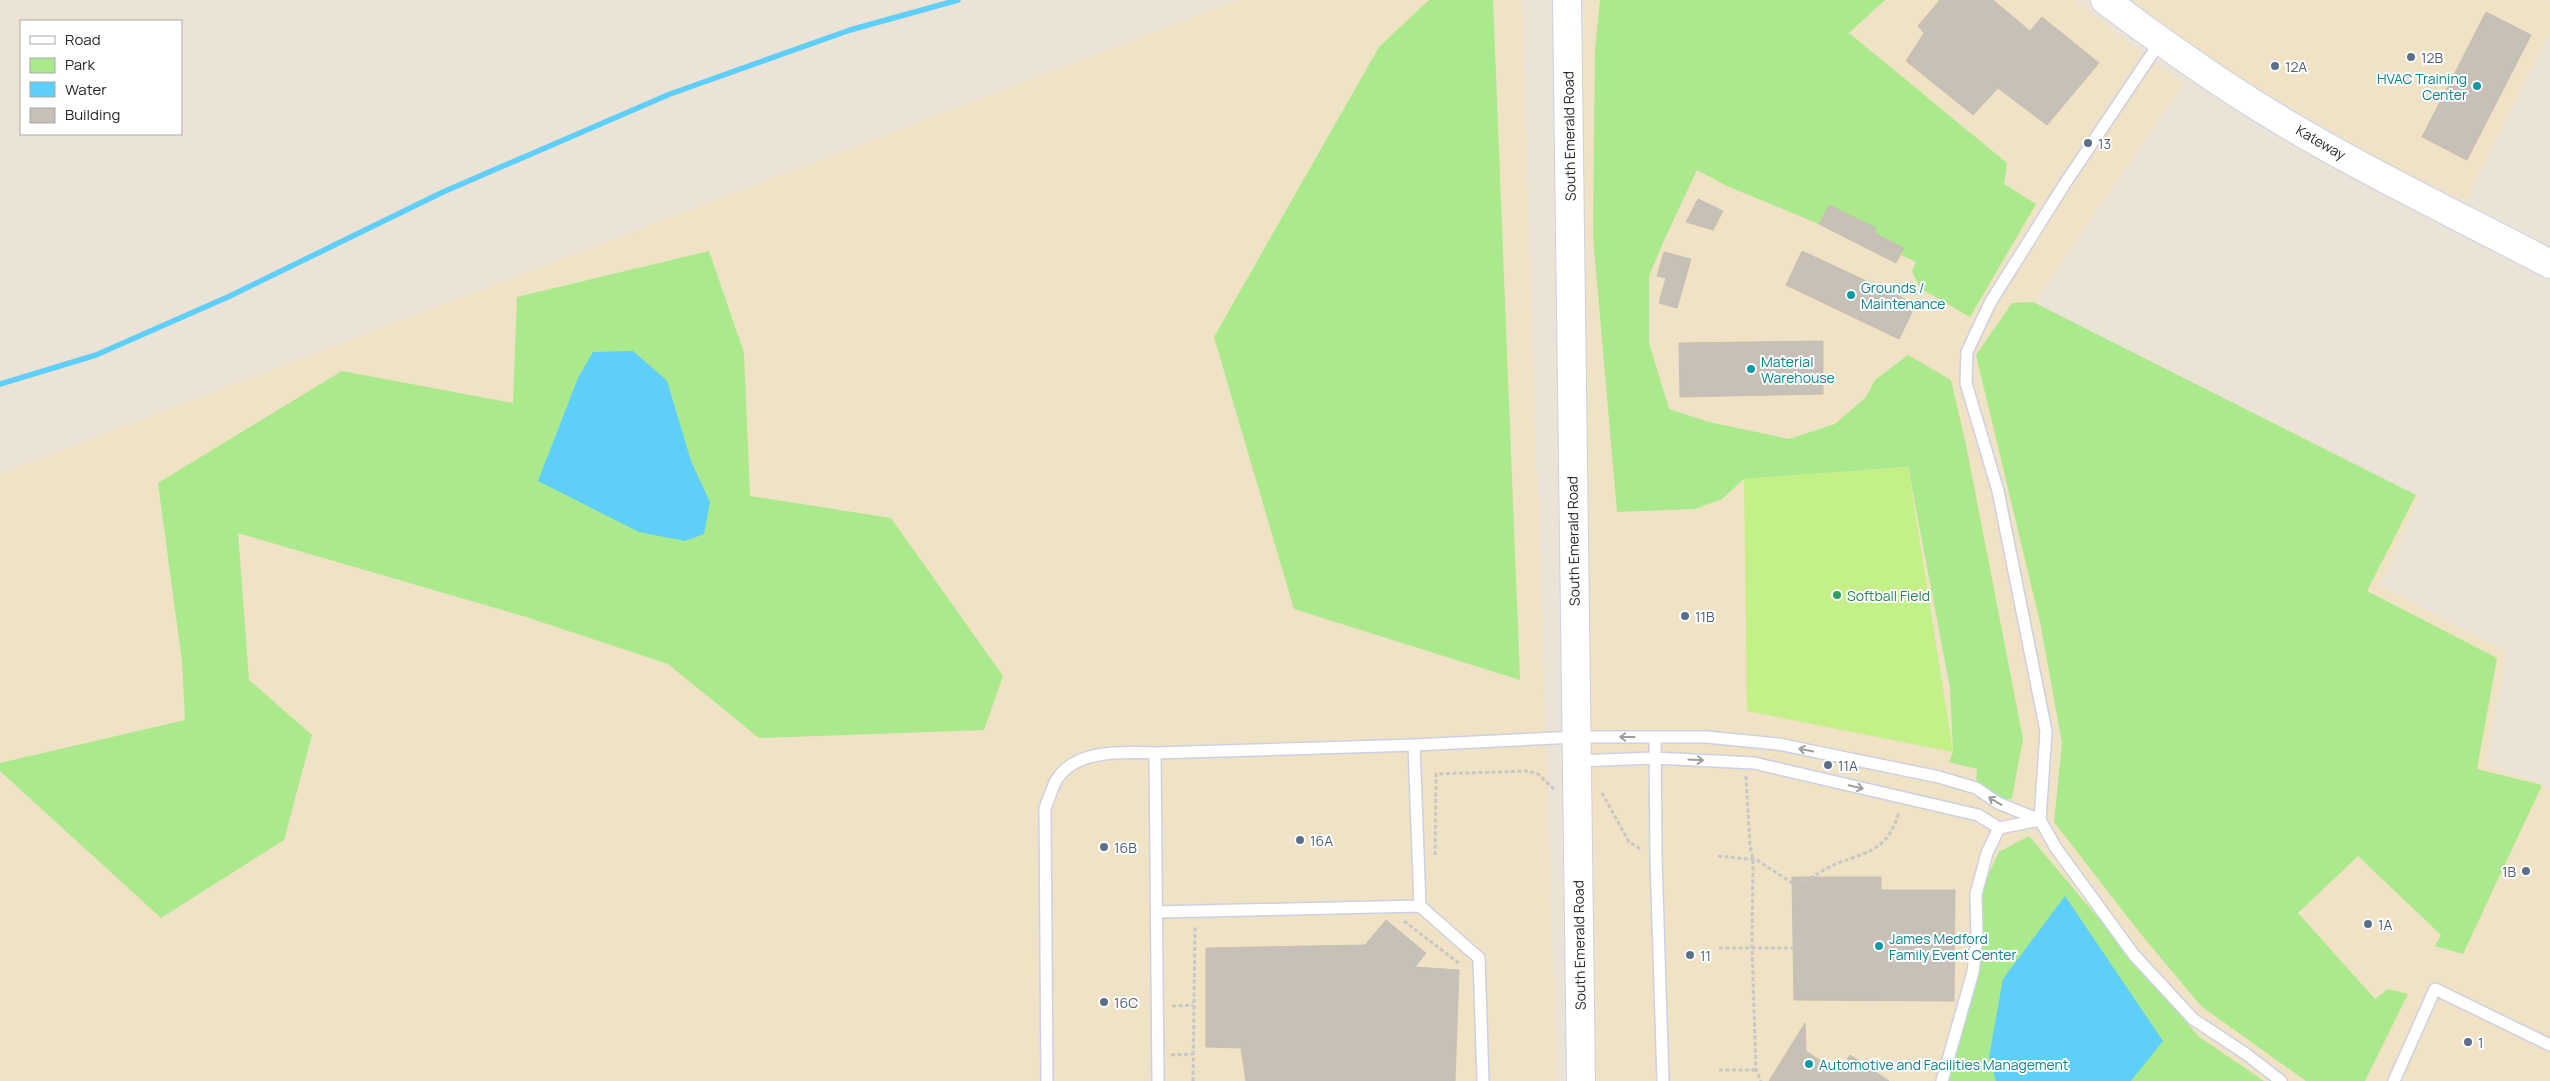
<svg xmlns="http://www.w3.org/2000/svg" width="2550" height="1081" font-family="Manrope,sans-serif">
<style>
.education{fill:#f0e2c4}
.green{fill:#abe98d}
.pitch{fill:#c3f187}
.water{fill:#5ecefa}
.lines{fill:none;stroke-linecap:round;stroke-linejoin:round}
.stream{stroke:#5ecefa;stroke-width:5.5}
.building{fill:#c7c0b7;stroke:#c7bfb1}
.service-casing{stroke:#ccd0e2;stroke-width:14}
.tertiary-casing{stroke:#ccd0e2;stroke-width:30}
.path{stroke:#c7c7c7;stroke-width:3;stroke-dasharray:4 2.5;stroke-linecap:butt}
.service{stroke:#fff;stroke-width:11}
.tertiary{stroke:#fff;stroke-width:28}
.oneway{stroke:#9e9e9e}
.service-dot{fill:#5c6f8a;stroke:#fff;stroke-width:2}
.culture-dot{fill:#0f9aa8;stroke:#fff;stroke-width:2}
.leisure-dot{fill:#2e9e5b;stroke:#fff;stroke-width:2}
.labels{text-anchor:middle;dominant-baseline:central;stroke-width:4;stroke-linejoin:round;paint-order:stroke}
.service-label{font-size:14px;fill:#4e5e75;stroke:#fff;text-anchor:start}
.culture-label{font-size:14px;fill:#0d838f;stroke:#fff;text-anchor:start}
.street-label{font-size:14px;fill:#272727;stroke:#fff}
.leisure-label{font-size:14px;fill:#27864d;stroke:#fff;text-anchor:start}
</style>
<rect width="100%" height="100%" fill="#ece3d7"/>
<path class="education" d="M1239,0H1521L1557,1081H0V474Z
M1585,0H2074L2183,84L2034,302L2420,497L2380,586L2506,652L2486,764L2550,788V1081H1595L1582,67Z
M2133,0H2546L2550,2V31L2465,201L2387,164L2188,46Z"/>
<path class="green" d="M1429,0H1493L1520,680L1294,609L1214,337L1379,47Z
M1600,0H1885L1849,33L2007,163L2004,184L2036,204L1970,317L1920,288L1912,271L1916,262L1901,255L1904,248L1874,233L1875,228L1829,205L1819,224L1727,186L1697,170L1665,238L1649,276V343L1669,409L1709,422L1789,439L1835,424L1866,397L1875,380L1908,355L1951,380L1966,445L2023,739L2012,798L1998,803L1976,788L1977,769L1949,762L1953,752L1950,688L1908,467L1744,479L1722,499L1695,509L1617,512L1593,236L1595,50Z
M709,251L744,353L750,496L891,518L1003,676L984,730L759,738L668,664L526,617L238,533L249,680L312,735L284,840L161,918L0,771V763L185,720L182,662L158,483L342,371L513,403L517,297Z
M2033,302L2416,495L2367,591L2497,658L2477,769L2542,785L2463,954L2435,946L2441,935L2358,856L2298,913L2375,999L2388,989L2408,994L2365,1081H2306L2201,1006L2140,933L2054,822L2062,743L2040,622L1976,355L2012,303Z
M2029,836L2198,1036L2264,1081H1949L1975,986L1980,892L1999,852Z"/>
<path class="pitch" d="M1908,467L1953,752L1747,711L1744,479Z"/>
<path class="water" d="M633,351L667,381L691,461L710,502L704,534L685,541L639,532L538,481L578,378L593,352Z
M2065,896L2163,1041L2131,1081H1996L1989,1057L2003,979Z"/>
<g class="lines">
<path class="stream" d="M0,384L96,355L230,296L443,192L670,94L850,30L958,0"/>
</g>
<path class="building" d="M1940,0H1993L2030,31L2042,17L2099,63L2047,125L1998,88L1973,115L1906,61L1924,33L1918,26Z
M2486,12L2531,35L2467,160L2422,137Z
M1698,199L1723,211L1713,230L1686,222Z
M1829,205L1876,228L1874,233L1904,248L1896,263L1819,224Z
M1802,251L1916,304L1899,339L1786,285Z
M1664,252L1691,259L1677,308L1659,303L1666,278L1657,276Z
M1823,341V394L1680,397L1679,343Z
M1792,877H1881V890H1955L1954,1001L1794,1000Z
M1386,920L1426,953L1415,967L1459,970L1455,1081H1246L1241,1048L1206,1047V948L1365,945Z
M1805,1023L1806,1051L1839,1073L1850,1055L1889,1081H1769Z"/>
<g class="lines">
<defs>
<path id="service" d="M2160,42L2064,185L1990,303L1967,352L1966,383L1998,491L2046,731L2040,820L2056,848L2134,955L2193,1019L2246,1054L2281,1081
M1655,737L1656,858L1663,1081
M1414,745L1420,906L1479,958L1483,1081
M1577,761L1654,758L1754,763L1978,815L1999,828L2040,820
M1157,912L1420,906
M1047,1081L1045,808C1049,799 1052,787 1057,779C1076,749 1124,752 1155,753
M1158,1081L1155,753L1414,745L1576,737H1706L1778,744L1939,777L1976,788L1998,803L2040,820
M1942,1081L1973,972L1977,939L1976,894L1987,853L1999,828
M2394,1081L2435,989L2550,1045"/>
<path id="tertiary" d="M1567,0L1581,1081
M2105,0C2153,36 2202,71 2254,104C2348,163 2451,212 2550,264"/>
</defs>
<use href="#service" class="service-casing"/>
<use href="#tertiary" class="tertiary-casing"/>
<path class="path" d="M1746,776L1750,846L1753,859L1752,948L1756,1070L1761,1081
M1602,793L1629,842L1642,850
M1435,855L1436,774L1528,771L1538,774L1554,789
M1718,856L1757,860L1792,883
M1804,881C1816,876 1825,868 1838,863C1871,851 1888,849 1899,812
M1404,921L1460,964
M1719,948H1793
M1172,1006L1193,1005
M1171,1055L1193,1054
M1719,1070H1756
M1193,1081L1195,925"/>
<use href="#service" class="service"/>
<use href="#tertiary" class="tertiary"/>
</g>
<defs><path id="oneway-shaft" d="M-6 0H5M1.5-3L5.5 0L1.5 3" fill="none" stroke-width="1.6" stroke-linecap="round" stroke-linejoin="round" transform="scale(1.25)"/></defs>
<g class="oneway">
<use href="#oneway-shaft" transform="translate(1627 737) rotate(-180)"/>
<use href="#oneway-shaft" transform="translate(1806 750) rotate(-168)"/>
<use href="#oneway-shaft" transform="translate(1696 760) rotate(3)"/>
<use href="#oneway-shaft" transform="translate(1856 787) rotate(13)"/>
<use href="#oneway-shaft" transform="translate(1995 801) rotate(-149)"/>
</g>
<g class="service-dot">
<circle cx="2411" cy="57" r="5"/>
<circle cx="2275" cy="66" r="5"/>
<circle cx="2088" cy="143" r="5"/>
<circle cx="1685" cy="616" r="5"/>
<circle cx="1828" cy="765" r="5"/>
<circle cx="1300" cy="840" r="5"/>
<circle cx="1104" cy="847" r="5"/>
<circle cx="2526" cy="871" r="5"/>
<circle cx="2368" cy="924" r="5"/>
<circle cx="1690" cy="955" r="5"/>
<circle cx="1104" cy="1002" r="5"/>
<circle cx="2468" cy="1042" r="5"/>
</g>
<g class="culture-dot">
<circle cx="2477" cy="86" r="5"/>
<circle cx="1851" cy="295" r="5"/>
<circle cx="1751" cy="369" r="5"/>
<circle cx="1879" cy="946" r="5"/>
<circle cx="1809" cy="1064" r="5"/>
</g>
<circle class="leisure-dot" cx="1837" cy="595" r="5"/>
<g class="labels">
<g class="service-label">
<text x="2421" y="57">12B</text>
<text x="2285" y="66">12A</text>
<text x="2098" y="143">13</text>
<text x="1695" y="616">11B</text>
<text x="1838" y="765">11A</text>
<text x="1310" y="840">16A</text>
<text x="1114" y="847">16B</text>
<text x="2516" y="871" text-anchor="end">1B</text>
<text x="2378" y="924">1A</text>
<text x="1700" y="955">11</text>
<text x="1114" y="1002">16C</text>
<text x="2478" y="1042">1</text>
</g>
<g class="culture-label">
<text x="2467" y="78" text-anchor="end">HVAC Training<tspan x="2467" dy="16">Center</tspan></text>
<text x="1861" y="287">Grounds /<tspan x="1861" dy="16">Maintenance</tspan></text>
<text x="1761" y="361">Material<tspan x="1761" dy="16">Warehouse</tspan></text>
<text x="1889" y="938">James Medford<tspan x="1889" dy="16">Family Event Center</tspan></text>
<text x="1819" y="1064">Automotive and Facilities Management</text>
</g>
<g class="street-label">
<text transform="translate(1569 136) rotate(-91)">South Emerald Road</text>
<text transform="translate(2321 142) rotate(30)">Kateway</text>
<text transform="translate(1573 541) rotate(-91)">South Emerald Road</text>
<text transform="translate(1579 945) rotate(-91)">South Emerald Road</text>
</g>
<g class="leisure-label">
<text x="1847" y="595">Softball Field</text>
</g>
</g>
<rect x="20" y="20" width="162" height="115" fill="#ffffff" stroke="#a9a9a9"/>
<rect x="30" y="36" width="25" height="8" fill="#ffffff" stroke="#a9a9a9"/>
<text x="65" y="45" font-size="15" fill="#272727">Road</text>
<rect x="30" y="58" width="25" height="15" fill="#abe98d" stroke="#a9a9a9"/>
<text x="65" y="70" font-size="15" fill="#272727">Park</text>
<rect x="30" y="82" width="25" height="15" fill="#5ecefa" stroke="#a9a9a9"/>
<text x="65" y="95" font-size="15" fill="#272727">Water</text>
<rect x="30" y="108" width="25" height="15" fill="#c7c0b7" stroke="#a9a9a9"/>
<text x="65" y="120" font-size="15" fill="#272727">Building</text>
</svg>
